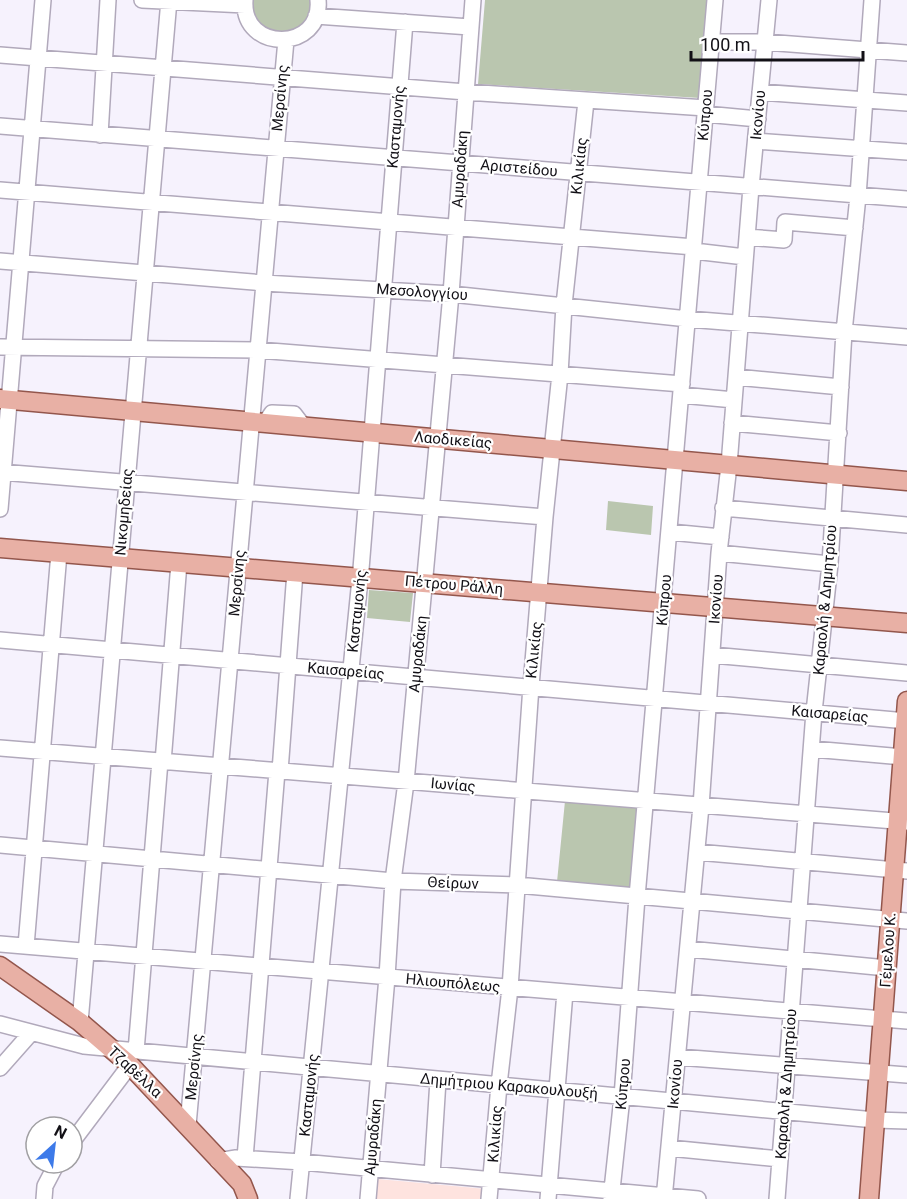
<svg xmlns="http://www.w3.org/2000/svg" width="907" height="1199" font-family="Roboto,sans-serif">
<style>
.education{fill:#fee3df}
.green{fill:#bac6af}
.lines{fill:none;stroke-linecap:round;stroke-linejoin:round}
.minor-casing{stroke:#b1a9bb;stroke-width:18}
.major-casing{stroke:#93564c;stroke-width:21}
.minor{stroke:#fff;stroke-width:15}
.major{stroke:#e8b0a5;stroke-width:18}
.labels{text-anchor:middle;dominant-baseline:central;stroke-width:4.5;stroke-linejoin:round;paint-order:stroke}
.street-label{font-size:15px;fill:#121016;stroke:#fff}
</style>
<rect width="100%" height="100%" fill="#f6f2fd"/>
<path class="education" d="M378,1179L486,1189L485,1199H376Z"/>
<path class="green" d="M249,0H313C311,25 303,29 280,36L253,20Z
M485,0H707L700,98L478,84Z
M608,501L653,506L651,535L606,530Z
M369,590L413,593L410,622L367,618Z
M565,801L640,807L633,889L557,882Z"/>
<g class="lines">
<defs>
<path id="minor" d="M142,0L245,5
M245,0C241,53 323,52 318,0
M316,16L470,27
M712,42H765L907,53
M0,55L466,92L706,108
M760,92L907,103
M705,114L758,119
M0,126L907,199
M100,135L108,0
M756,141L907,152
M0,190L694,247
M747,237L784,240L785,222L855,228
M694,251L745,257
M0,261L264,283L451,294L688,319L907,337
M0,347L258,350L682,384
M736,377L841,387
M681,395L734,400
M265,423L272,413L294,414L304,427
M732,423L839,433
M0,472L545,517
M723,508L907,525
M0,509L43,0
M670,532L721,537
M719,553L830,564
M0,640L907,721
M712,655L907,673
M0,748L907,822
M812,749L903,757
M163,762L179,563
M280,771L295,572
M0,845L393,881L517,885L907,921
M697,852L907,871
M0,944L907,1021
M26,946L59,553
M688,949L887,968
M80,1022L169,0
M0,1024L84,1046L875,1120L907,1121
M136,1051L160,761
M678,1057L907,1075
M0,1068L31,1033
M188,1125L286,40
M72,1142L130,1065
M669,1148L780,1159
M245,1158L277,771
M218,1161L236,1158L302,1162L698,1199
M432,1175L438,1080
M44,1199L45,1186L57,1163
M298,1199L361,569L405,22
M368,1199L387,977L393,881L406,782L451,294L473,0
M489,1199L499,1085L510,988L531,686L545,517L560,374L564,305L586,101
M548,1199L565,992
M611,1199L622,1097L637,897L715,0
M664,1199L701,806L719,553L729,465L751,187L769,0
M777,1199L814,712L830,564L844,332L858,196L872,0"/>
<path id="major" d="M0,399L907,481
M0,548L907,623
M0,966L80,1022L130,1065L242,1184L248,1199
M869,1199L907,701"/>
</defs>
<use href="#minor" class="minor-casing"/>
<use href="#major" class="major-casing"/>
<use href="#minor" class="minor"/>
<use href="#major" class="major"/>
</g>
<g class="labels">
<g class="street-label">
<text transform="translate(280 98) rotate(-85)">Μερσίνης</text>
<text transform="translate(705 115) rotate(-85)">Κύπρου</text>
<text transform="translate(758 115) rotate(-85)">Ικονίου</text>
<text transform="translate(396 127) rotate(-85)">Κασταμονής</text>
<text transform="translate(579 166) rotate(-84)">Κιλικίας</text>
<text transform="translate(519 168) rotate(5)">Αριστείδου</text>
<text transform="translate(460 169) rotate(-86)">Αμυραδάκη</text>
<text transform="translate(422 292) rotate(4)">Μεσολογγίου</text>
<text transform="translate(453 440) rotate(5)">Λαοδικείας</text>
<text transform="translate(124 512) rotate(-85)">Νικομηδείας</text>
<text transform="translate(237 583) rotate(-85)">Μερσίνης</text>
<text transform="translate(454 585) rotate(5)">Πέτρου Ράλλη</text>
<text transform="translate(716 599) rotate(-86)">Ικονίου</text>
<text transform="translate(664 600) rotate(-85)">Κύπρου</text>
<text transform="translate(825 600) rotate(-85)">Καραολή &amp; Δημητρίου</text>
<text transform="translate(357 611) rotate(-84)">Κασταμονής</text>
<text transform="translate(534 650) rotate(-84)">Κιλικίας</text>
<text transform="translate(418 654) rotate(-84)">Αμυραδάκη</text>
<text transform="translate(346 671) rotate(5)">Καισαρείας</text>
<text transform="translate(830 714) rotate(5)">Καισαρείας</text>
<text transform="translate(453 785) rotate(5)">Ιωνίας</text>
<text transform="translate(453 883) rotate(2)">Θείρων</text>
<text transform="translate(888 950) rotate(-86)">Γέμελου Κ.</text>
<text transform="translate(453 983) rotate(5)">Ηλιουπόλεως</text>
<text transform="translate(194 1067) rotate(-84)">Μερσίνης</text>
<text transform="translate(135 1072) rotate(43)">Τζαβέλλα</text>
<text transform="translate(623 1084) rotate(-85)">Κύπρου</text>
<text transform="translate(675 1084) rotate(-85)">Ικονίου</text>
<text transform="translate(786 1084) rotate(-86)">Καραολή &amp; Δημητρίου</text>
<text transform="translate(509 1086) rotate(5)">Δημήτριου Καρακουλουξή</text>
<text transform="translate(309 1095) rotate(-84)">Κασταμονής</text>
<text transform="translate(495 1134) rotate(-86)">Κιλικίας</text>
<text transform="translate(373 1137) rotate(-85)">Αμυραδάκη</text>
</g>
</g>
<g transform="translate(54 1145) rotate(27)"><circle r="28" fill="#ffffff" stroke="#a09fa2" stroke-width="1.5"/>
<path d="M0-4.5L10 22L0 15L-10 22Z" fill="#3d7ae9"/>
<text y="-9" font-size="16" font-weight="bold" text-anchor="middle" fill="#121016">N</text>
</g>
<path d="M691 51v9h172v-9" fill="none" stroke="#121016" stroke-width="3"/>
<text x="700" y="51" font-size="18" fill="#121016" stroke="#ffffff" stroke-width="4.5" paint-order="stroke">100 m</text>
</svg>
